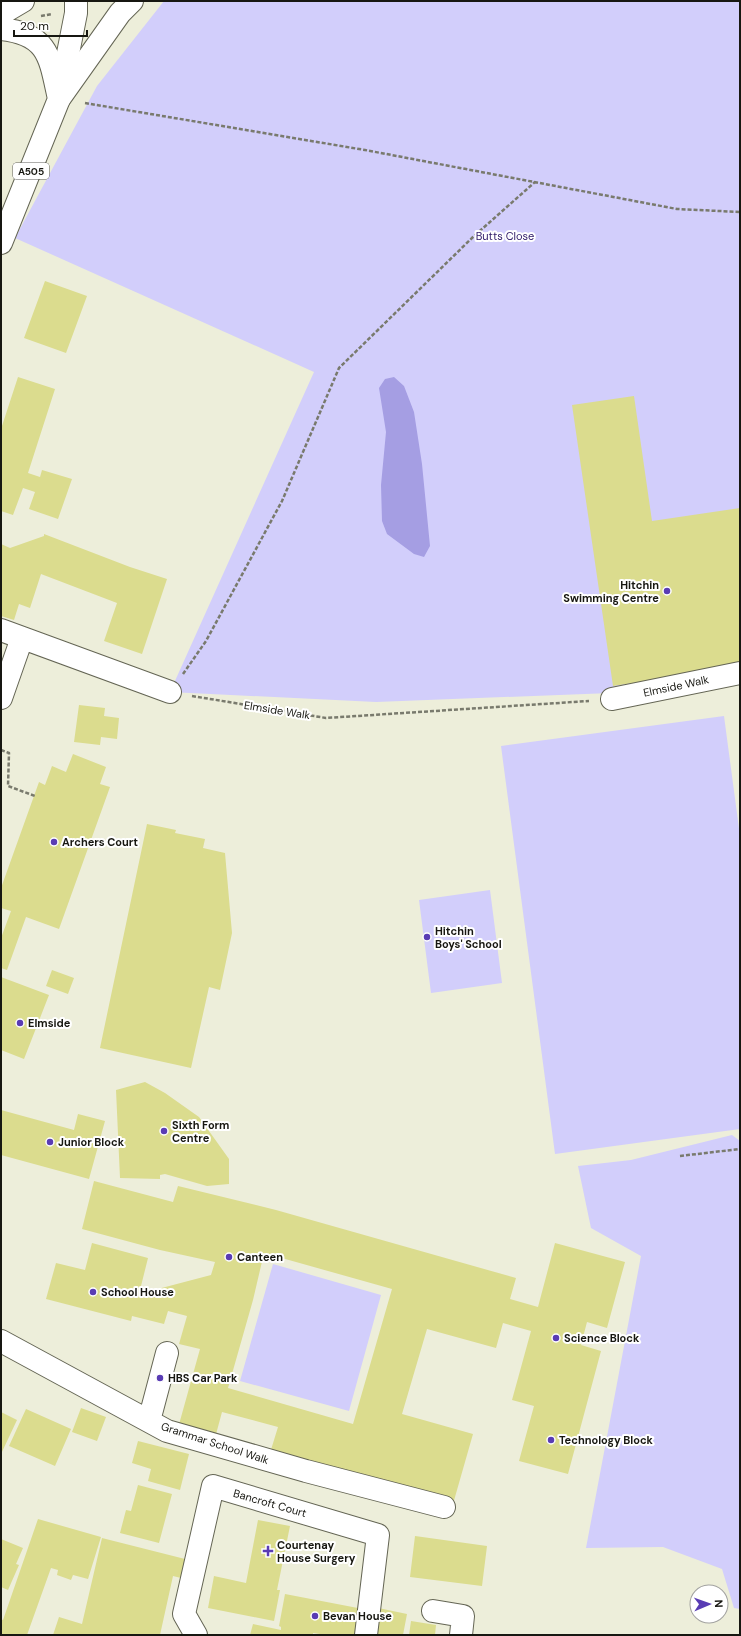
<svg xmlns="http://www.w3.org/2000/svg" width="741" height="1636" font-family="'DM Sans',sans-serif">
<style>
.green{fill:#d2cefb}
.water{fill:#a59ee3}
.building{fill:#dbdc8e;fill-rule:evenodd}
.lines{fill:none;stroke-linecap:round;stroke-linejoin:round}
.minor-casing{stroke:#646554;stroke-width:24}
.major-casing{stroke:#646554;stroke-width:24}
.path{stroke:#797a6d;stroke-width:2.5;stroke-dasharray:4 2;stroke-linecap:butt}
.minor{stroke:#fff;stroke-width:22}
.major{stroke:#fff;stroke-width:22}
.poi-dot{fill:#593cb4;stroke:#fff;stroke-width:1.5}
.labels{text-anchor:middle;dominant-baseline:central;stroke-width:4;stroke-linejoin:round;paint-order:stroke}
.shield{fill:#fff;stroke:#5d5d58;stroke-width:1}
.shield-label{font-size:10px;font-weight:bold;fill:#171711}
.park-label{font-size:11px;fill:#2c1766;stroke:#fff}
.poi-label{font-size:11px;font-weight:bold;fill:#171711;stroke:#fff;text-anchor:start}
.street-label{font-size:11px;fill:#171711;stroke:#fff}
</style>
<rect width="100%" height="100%" fill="#edeeda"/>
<path class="green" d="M164,1H740V666L611,693L376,702L170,692L314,372L15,238L97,86Z
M724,716L740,836V1129L555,1154L501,746Z
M490,890L502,983L431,993L419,900Z
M732,1135L740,1141V1609L734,1608L722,1569L663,1547L586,1548L641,1256L591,1228L578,1166L631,1160Z
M273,1264L381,1295L349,1411L240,1381Z"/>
<path class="water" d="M394,377L404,386L414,412L422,464L430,546L424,557L414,554L387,534L382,521L381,485L386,432L379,388L385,379Z"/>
<path class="building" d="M45,281L87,296L66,353L24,338Z
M18,377L55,389L28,473L40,477L42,470L72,479L58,519L29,509L35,492L23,488L13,515L1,511V429Z
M634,396L652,521L740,508V667L613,686L572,405Z
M44,534L130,567L167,579L142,654L104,641L117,603L41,574L30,608L19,604L14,620L1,616V544L10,548L44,536Z
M79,705L105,708L104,716L119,718L117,739L101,737L100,745L74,742Z
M73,754L106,767L100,784L110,787L59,929L26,917L7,970L1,968V938L11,911L1,908V888L39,782L45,785L52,766L66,772Z
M147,824L176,830L175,833L205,839L203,848L225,853L232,933L220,990L209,987L191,1068L100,1048Z
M52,970L74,978L68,994L46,986Z
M1,977L49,995L24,1059L1,1050Z
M145,1082L165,1093L199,1117L229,1159V1184L207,1186L165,1174L160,1175V1179L120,1178L116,1090Z
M1,1110L74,1130L78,1114L105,1121L89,1179L1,1155Z
M94,1181L173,1202L178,1186L276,1210L516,1278L510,1299L538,1307L555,1243L625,1262L607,1328L587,1322L581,1345L601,1351L568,1474L519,1461L534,1406L512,1400L531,1331L503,1323L496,1348L427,1329L402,1414L473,1434L453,1504L270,1453L278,1427L222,1412L215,1438L178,1428L200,1349L179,1344L187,1316L168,1311L164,1324L132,1316L131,1321L46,1299L56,1263L85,1270L92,1243L148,1258L141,1286L154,1290L211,1275L215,1262L160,1250L82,1229ZM264,1253L392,1289L353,1424L228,1388L253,1300Z
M81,1408L106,1417L97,1441L72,1432Z
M26,1409L71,1429L55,1466L9,1446Z
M1,1412L17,1420L1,1454Z
M138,1441L189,1454L180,1490L148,1481L151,1469L132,1463Z
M138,1485L172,1494L159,1543L120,1533L126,1510L131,1511Z
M38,1519L101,1537L88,1579L73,1575L71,1580L57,1575L58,1570L51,1568L27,1635H1V1619L3,1620Z
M258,1520L290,1526L277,1590H280L274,1621L208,1608L214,1576L246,1583Z
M415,1536L487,1546L482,1586L410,1577Z
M102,1538L189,1560L185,1579L173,1576L160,1635H53L59,1617L82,1624Z
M1,1539L23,1548L16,1564L19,1565L8,1590L1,1587Z
M285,1594L363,1609L364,1605L407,1614L403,1635H326L313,1633V1635H250L253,1624L281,1630V1627L279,1626Z
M411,1621L436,1625L435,1635H409Z"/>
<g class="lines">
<defs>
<path id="minor" d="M59,99L76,13V1
M1,630L170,692
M1,698L22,638
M612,699L740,673
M1,1341L167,1431L306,1471L444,1507
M149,1421L167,1353
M433,1611L463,1616L461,1635
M196,1635L184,1614L213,1486L378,1535L366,1635"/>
<path id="major" d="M1,14L23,1
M1,29C49,34 50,58 59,99
M1,243L59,99L120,13L132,1"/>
</defs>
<use href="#minor" class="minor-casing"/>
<use href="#major" class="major-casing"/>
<path class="path" d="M41,16L52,14
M85,103L365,150L677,209L740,212
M183,674L206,641L282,501L339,368L473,237L535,182
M192,696L326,718L589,701
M1,750L9,753L8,786L35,796
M680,1156L740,1149"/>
<use href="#minor" class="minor"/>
<use href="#major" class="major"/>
</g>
<g class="poi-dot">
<circle cx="667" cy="591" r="4"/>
<circle cx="54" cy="842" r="4"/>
<circle cx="427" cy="937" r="4"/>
<circle cx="20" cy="1023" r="4"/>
<circle cx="164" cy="1131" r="4"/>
<circle cx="50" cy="1142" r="4"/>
<circle cx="229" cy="1257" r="4"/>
<circle cx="93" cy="1292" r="4"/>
<circle cx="556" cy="1338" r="4"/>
<circle cx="160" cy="1378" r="4"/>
<circle cx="551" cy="1440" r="4"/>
<path d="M266 1545h4v4h4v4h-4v4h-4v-4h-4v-4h4z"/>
<circle cx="315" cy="1616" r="4"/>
</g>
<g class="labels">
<rect class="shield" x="13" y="163" width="36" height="16" rx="3"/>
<g class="shield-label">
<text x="31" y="171">A505</text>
</g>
<g class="park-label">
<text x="505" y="236">Butts Close</text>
</g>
<g class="poi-label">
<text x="659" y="585" text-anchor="end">Hitchin<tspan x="659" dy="13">Swimming Centre</tspan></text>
<text x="62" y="842">Archers Court</text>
<text x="435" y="931">Hitchin<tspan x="435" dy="13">Boys' School</tspan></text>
<text x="28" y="1023">Elmside</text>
<text x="172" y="1125">Sixth Form<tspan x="172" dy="13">Centre</tspan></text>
<text x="58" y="1142">Junior Block</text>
<text x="237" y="1257">Canteen</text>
<text x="101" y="1292">School House</text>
<text x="564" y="1338">Science Block</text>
<text x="168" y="1378">HBS Car Park</text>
<text x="559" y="1440">Technology Block</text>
<text x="277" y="1545">Courtenay<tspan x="277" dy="13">House Surgery</tspan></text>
<text x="323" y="1616">Bevan House</text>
</g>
<g class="street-label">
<text transform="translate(676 686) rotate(-12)">Elmside Walk</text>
<text transform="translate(277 710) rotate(9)">Elmside Walk</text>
<text transform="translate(215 1443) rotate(18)">Grammar School Walk</text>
<text transform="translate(270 1503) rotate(16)">Bancroft Court</text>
</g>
</g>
<rect width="741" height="1636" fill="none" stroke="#171711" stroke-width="4"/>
<g transform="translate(709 1604) rotate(88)"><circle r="19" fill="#ffffff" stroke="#a2a2a0"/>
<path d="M0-3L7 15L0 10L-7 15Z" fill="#593cb4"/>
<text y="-6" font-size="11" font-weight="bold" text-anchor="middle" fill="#171711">N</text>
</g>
<path d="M14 30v6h73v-6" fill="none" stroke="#171711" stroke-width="2"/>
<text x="20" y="30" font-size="12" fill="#171711" stroke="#ffffff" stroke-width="3" paint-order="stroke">20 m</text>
</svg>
